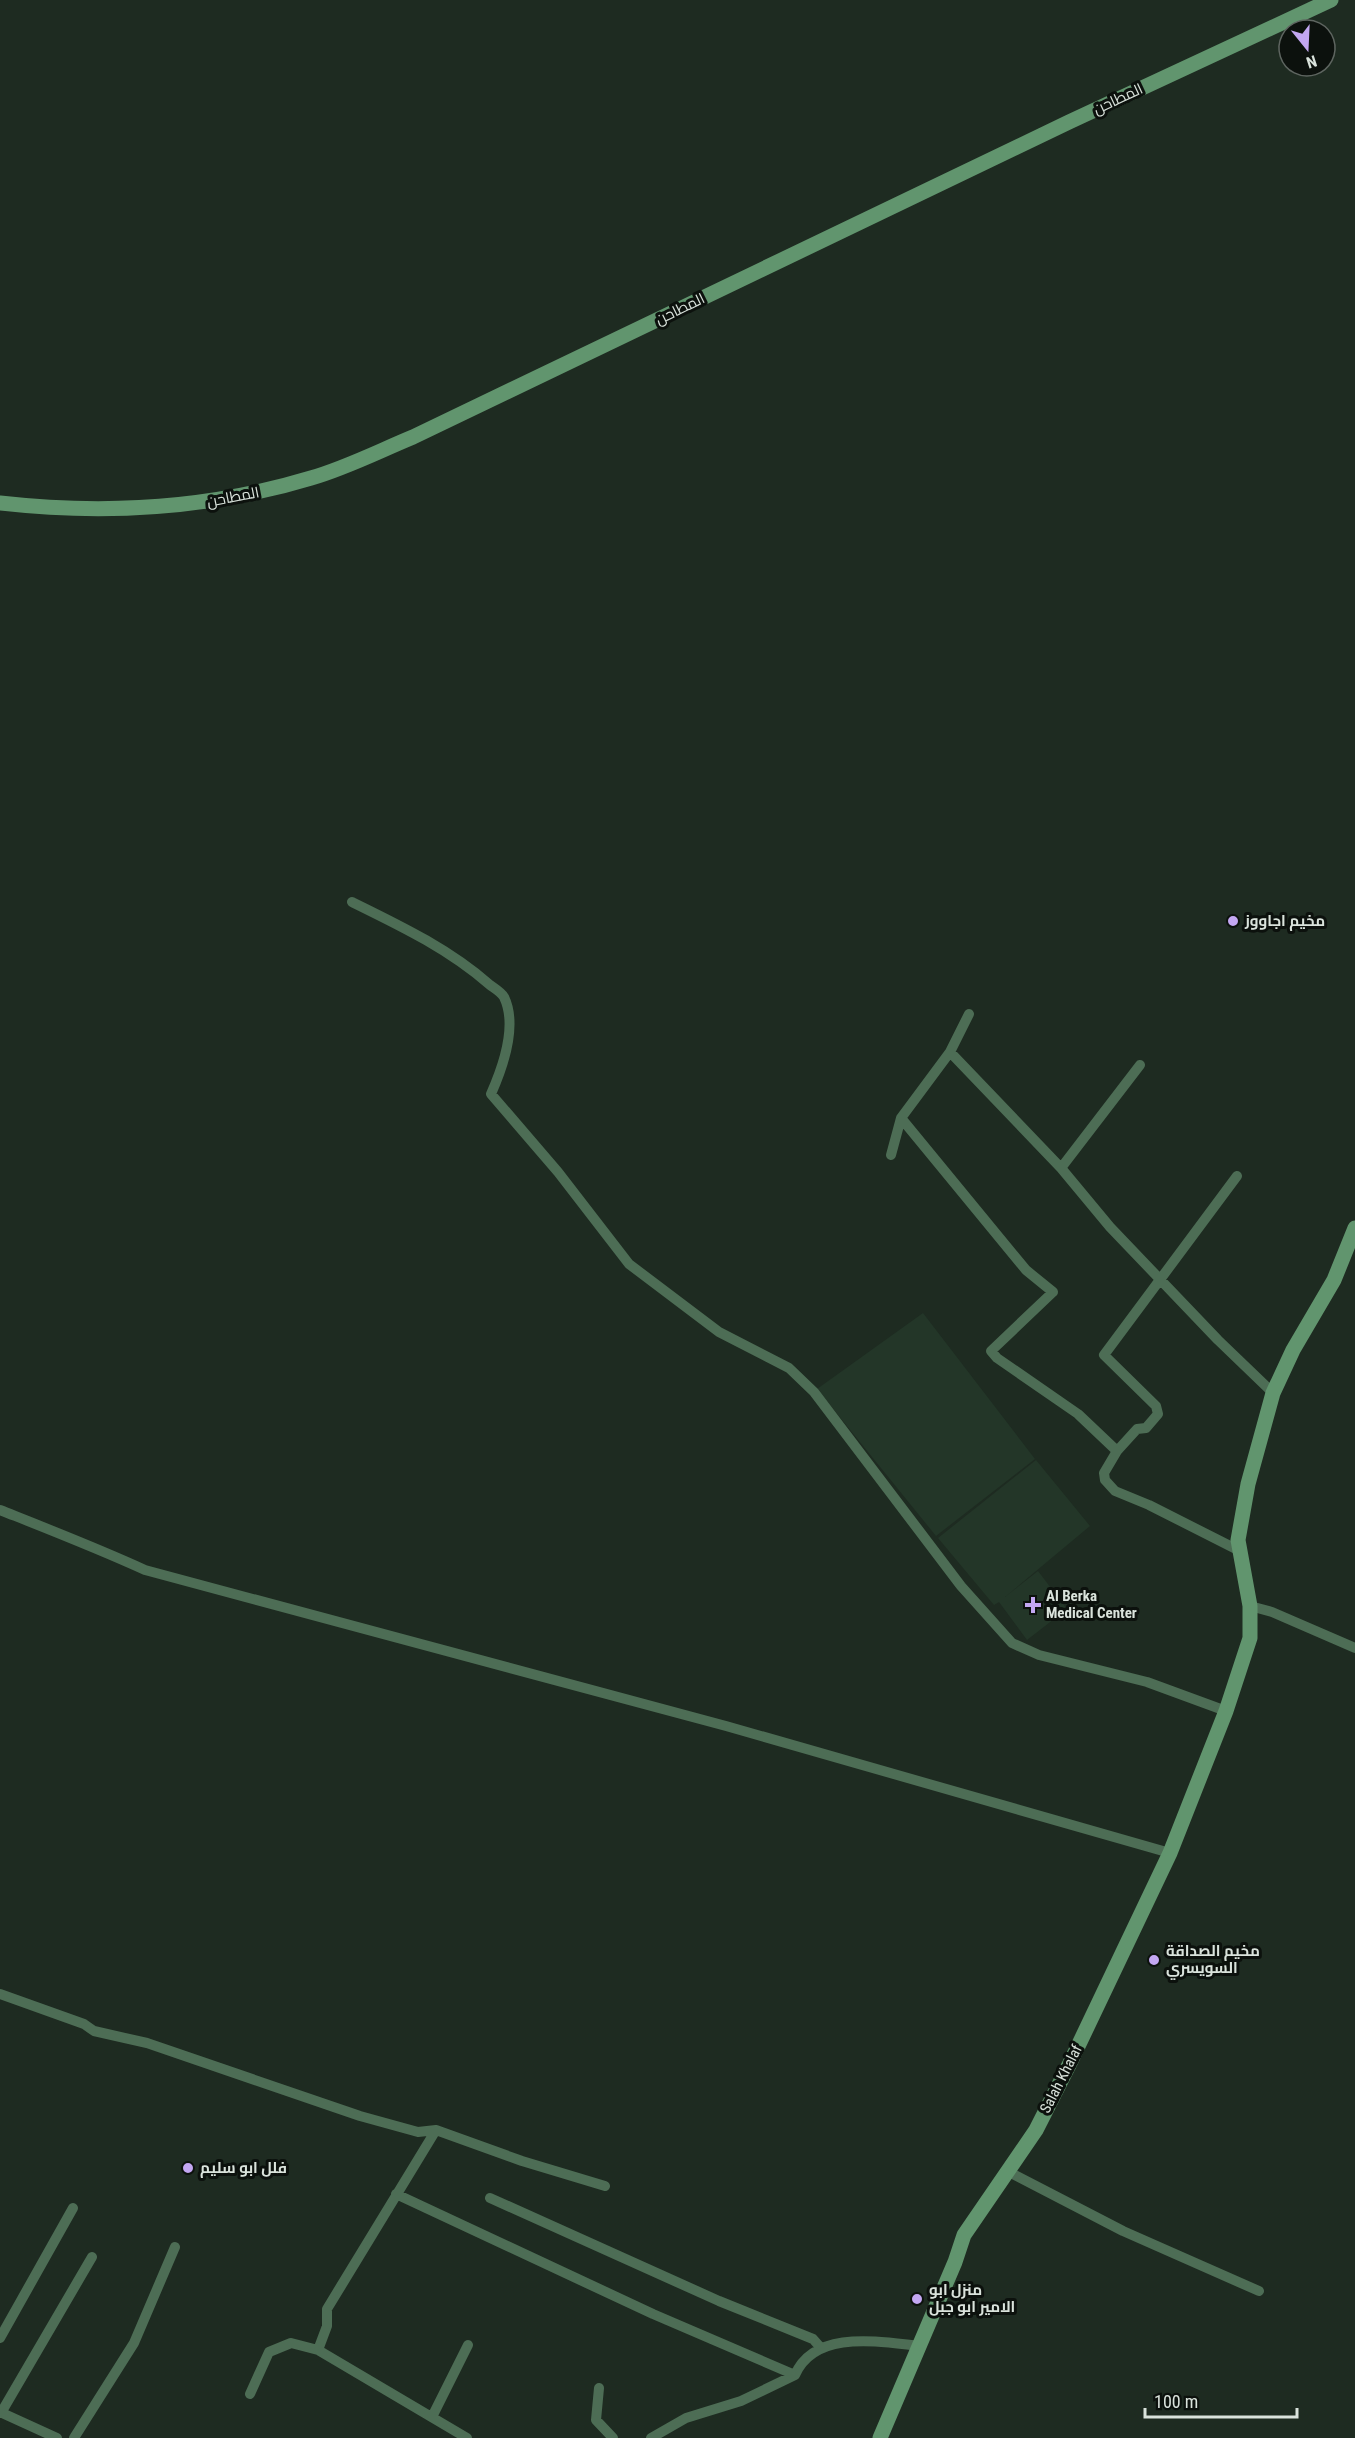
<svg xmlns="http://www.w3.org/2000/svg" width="1355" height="2438" font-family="'Roboto Condensed',Cairo,sans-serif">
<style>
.built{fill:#233628}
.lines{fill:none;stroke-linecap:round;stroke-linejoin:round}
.street{stroke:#4d6d55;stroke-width:10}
.secondary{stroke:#61956e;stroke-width:15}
.poi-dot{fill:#c3a7f2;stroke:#0c110d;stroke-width:2}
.labels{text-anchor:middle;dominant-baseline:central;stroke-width:6;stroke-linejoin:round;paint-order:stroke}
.street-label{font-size:15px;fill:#dae3dc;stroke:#0c110d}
.poi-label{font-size:15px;font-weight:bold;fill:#dae3dc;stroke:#0c110d;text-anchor:start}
</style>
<rect width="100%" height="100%" fill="#1e2b21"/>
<path class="built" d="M923,1313L1035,1459L936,1536L817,1389Z
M1036,1460L1090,1526L1005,1597L1038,1571L1067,1609L1027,1640L999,1602L994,1605L938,1538Z"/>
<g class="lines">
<path class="street" d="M352,902C401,926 449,949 490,985C494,988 501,992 504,997C518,1026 503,1067 491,1094L558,1172L629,1264L719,1332L789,1368L814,1392L961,1586L1012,1643L1039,1655L1147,1682L1226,1711
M950,1052L1061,1168L1110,1227L1218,1340L1273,1393
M901,1118L1026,1270L1053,1292L991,1351L997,1358L1078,1414L1117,1451
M891,1155L901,1118L950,1052L969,1014
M1061,1168L1140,1065
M1237,1176L1104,1355L1156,1406L1158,1414L1146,1428L1137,1429L1117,1451L1104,1473L1105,1480L1115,1491L1149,1505L1240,1551
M0,1510C48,1529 97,1548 145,1570L726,1726L1170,1853
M1250,1606L1272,1612L1355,1648
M0,1994L84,2024L94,2031L147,2043L360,2116L418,2132L436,2130L522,2161L605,2186
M1009,2172L1123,2231L1259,2291
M396,2194L653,2314L795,2375
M490,2198L719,2301L813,2339L821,2348
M0,2338L73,2208
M318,2350L327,2326V2309L436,2130
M599,2388L596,2420L613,2438
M250,2394L269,2352L291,2343L318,2350L467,2438
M0,2412L57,2438
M1,2413L92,2257
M432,2417L468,2345
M74,2438L134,2343L175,2247
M651,2438L686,2418L741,2401L795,2375C815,2329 880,2342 920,2346"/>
<path class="secondary" d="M0,503C106,515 209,509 311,478C346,468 379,451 413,437L1069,122L1331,0
M880,2438L955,2262L964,2235L1036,2130L1070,2063L1170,1853L1226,1711L1250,1638V1606L1238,1540L1248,1484L1273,1393L1293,1350L1334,1280L1355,1228"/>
</g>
<g class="poi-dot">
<circle cx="1233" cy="921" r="6"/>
<path d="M1030 1596h6v6h6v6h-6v6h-6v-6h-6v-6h6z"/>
<circle cx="1154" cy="1960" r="6"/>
<circle cx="188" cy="2168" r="6"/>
<circle cx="917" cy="2299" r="6"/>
</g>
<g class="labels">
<g class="street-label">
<text transform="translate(1118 99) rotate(-25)">المطاحن</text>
<text transform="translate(680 309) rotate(-26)">المطاحن</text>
<text transform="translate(233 497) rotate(-11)">المطاحن</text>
<text transform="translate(1061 2079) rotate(-63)">Salah Khalaf</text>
</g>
<g class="poi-label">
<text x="1245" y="921">مخيم اجاووز</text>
<text x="1046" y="1596">Al Berka<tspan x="1046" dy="17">Medical Center</tspan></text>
<text x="1166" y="1951">مخيم الصداقة<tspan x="1166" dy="17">السويسري</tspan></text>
<text x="200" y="2168">فلل ابو سليم</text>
<text x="929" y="2290">منزل ابو<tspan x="929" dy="17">الامير ابو جبل</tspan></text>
</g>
</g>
<g transform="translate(1307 48) rotate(162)"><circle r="28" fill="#0c110d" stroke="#5e6560" stroke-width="1.5"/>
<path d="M0-4.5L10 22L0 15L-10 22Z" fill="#c3a7f2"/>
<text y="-9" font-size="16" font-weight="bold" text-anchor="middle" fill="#dae3dc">N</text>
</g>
<path d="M1145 2408v9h152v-9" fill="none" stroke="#dae3dc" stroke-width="3"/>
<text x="1154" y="2408" font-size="18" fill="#dae3dc" stroke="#0c110d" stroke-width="4.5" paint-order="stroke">100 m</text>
</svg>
